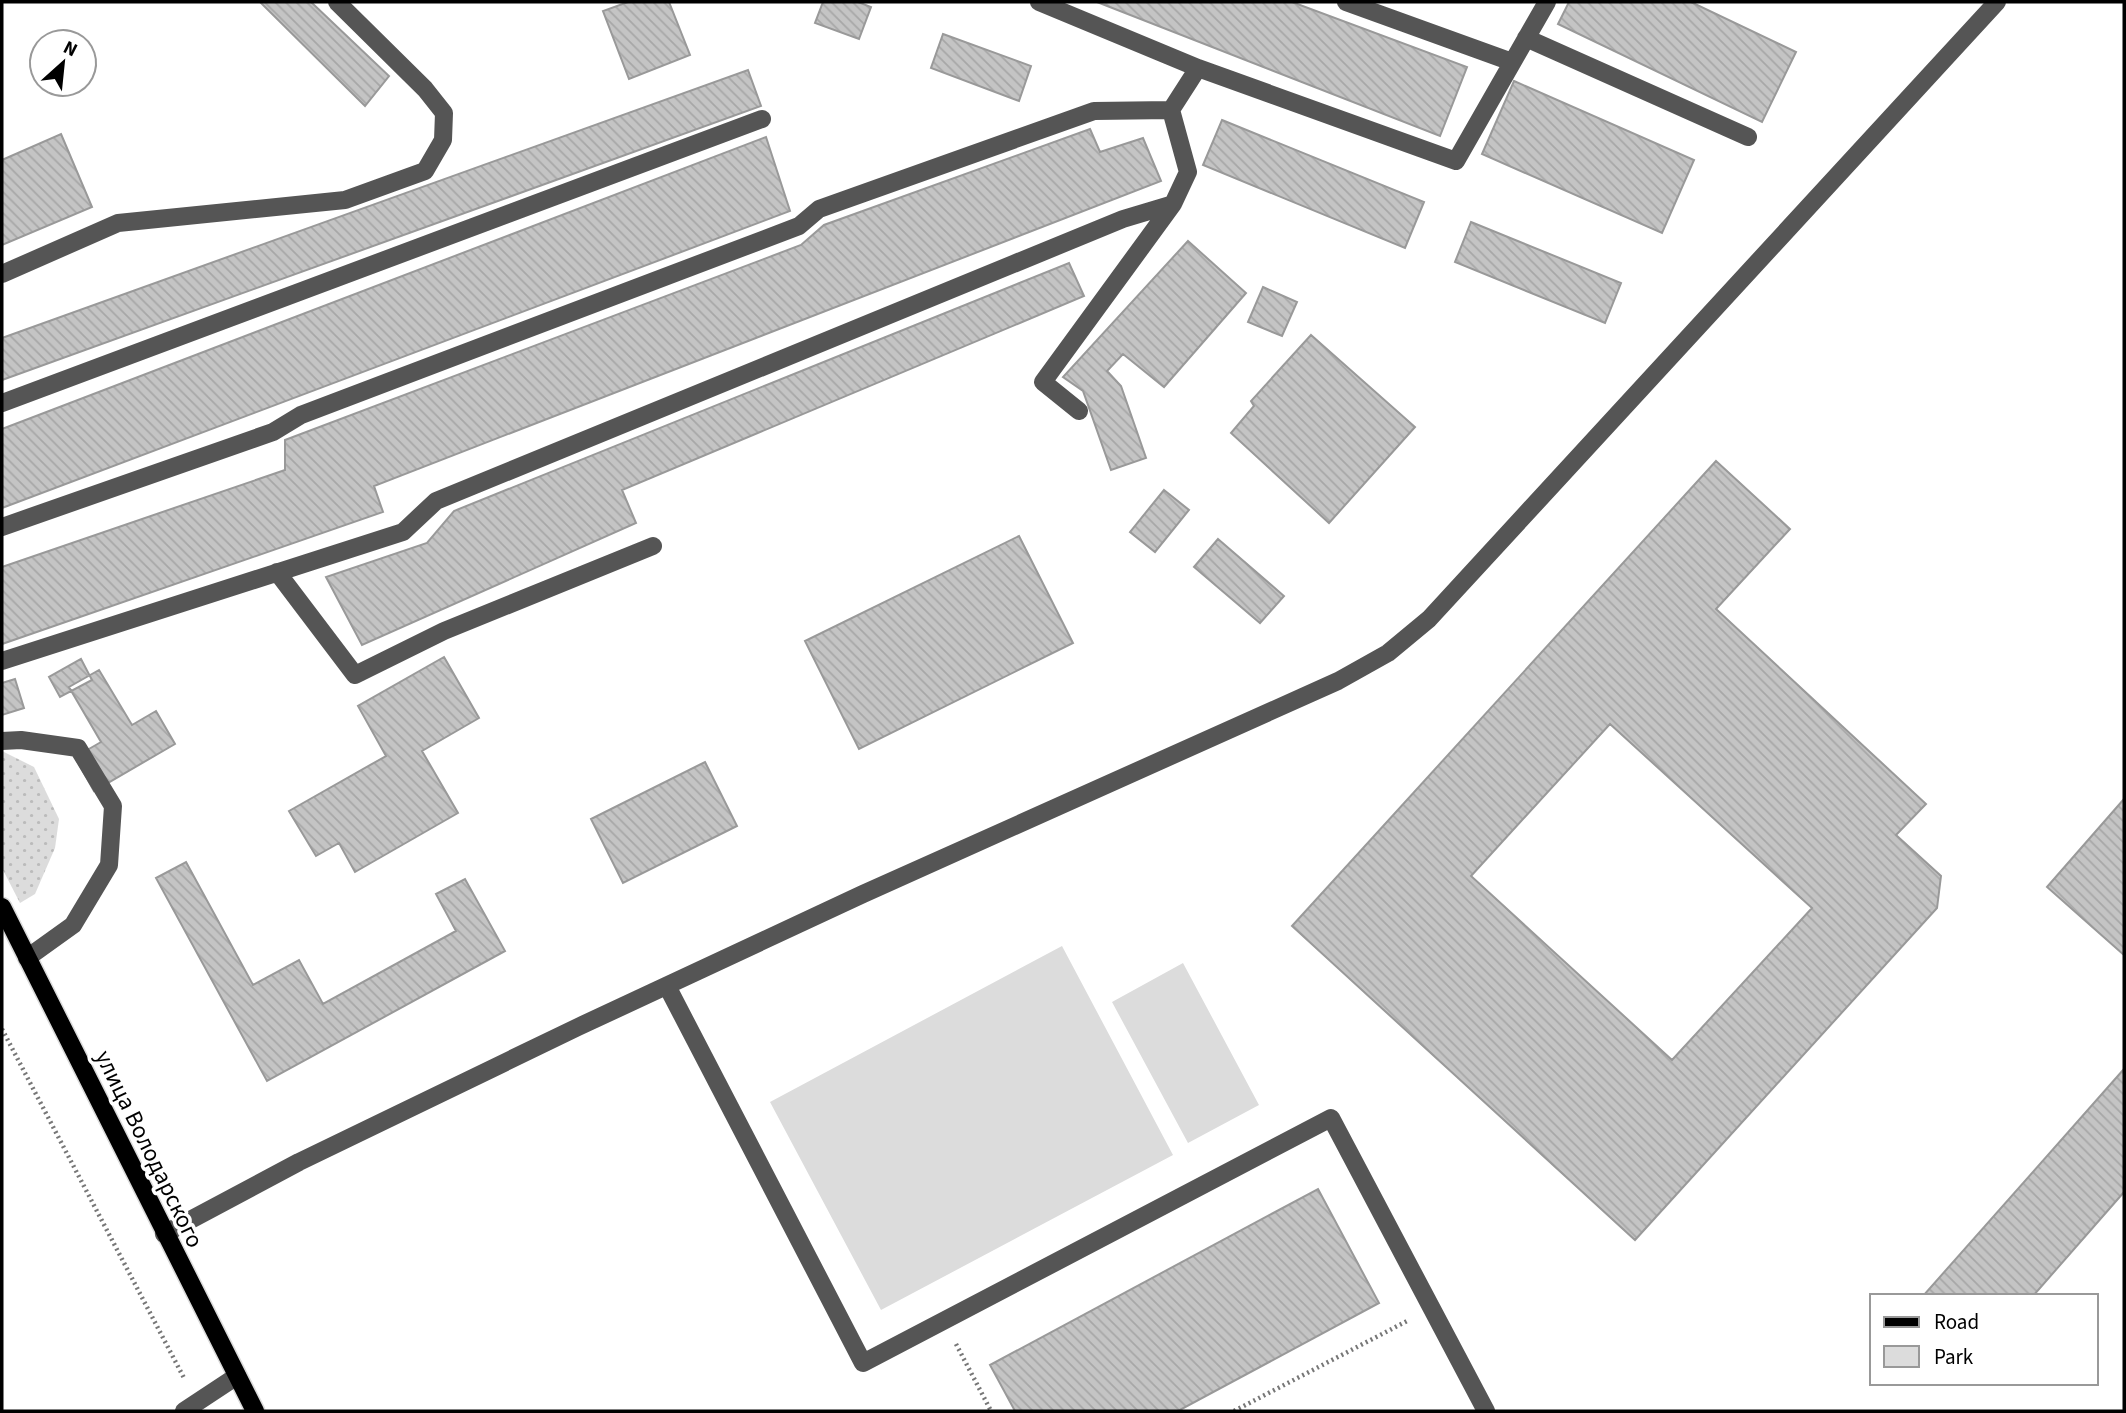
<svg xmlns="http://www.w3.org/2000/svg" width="2126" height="1413" font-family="'Source Sans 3',sans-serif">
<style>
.grass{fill:url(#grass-dots)}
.park{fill:#dcdcdc}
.building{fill:url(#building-back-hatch);stroke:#999;stroke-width:2;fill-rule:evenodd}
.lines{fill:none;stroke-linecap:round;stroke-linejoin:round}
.major-casing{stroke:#dbdbdb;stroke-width:21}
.path{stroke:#777;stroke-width:4.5;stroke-dasharray:2 3.5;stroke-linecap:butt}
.minor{stroke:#555;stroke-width:18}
.major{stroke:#000;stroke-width:18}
.labels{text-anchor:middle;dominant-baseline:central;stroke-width:7;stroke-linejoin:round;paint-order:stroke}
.street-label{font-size:24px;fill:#000;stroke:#fff}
</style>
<defs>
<pattern id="grass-dots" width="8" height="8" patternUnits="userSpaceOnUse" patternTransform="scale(1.75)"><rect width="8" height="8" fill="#dcdcdc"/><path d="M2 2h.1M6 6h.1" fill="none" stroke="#bbb" stroke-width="1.8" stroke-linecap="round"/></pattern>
<pattern id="building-back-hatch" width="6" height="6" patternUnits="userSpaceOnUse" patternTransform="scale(1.75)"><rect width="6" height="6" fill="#c4c4c4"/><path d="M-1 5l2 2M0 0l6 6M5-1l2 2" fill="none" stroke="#a7a7a7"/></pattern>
</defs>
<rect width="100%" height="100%" fill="#fff"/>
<path class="grass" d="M2,751L34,767L59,819L55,848L35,894L20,903L2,868Z"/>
<path class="park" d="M1062,946L1173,1155L881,1310L770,1102Z
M1183,963L1259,1105L1188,1143L1112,1002Z"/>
<path class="building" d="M260,2H311L389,76L365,106Z
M628,2H669L690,55L629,79L603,11Z
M823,2H858L871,7L859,39L815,23Z
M1097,2H1292L1467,67L1440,136Z
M1569,2H1691L1796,52L1762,122L1558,24Z
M943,34L1031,66L1019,101L931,68Z
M748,70L761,106L2,380V338Z
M1514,81L1694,160L1662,233L1482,154Z
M1222,120L1424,202L1405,248L1203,165Z
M1090,129L1100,152L1143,138L1161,181L374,486L383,512L2,644V567L285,470V440L801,245L824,225Z
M61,134L92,207L2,245V160Z
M766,137L790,211L2,508V429Z
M1471,222L1621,283L1605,323L1455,262Z
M1188,241L1246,293L1164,387L1123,354L1107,371L1121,386L1146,458L1111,470L1083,391L1063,377Z
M1069,263L1084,296L622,490L636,523L362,645L326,577L427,543L454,511Z
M1263,287L1297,302L1282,336L1248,322Z
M1311,335L1415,427L1329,523L1231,433L1254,406L1251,401Z
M1716,461L1790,529L1716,609L1926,804L1896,835L1941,876L1937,908L1635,1240L1292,926ZM1610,724L1812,908L1672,1060L1471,876Z
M1164,490L1189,510L1155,552L1130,532Z
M1019,536L1073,643L859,749L805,641Z
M1218,539L1284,596L1260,623L1194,567Z
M444,657L479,718L422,751L458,813L355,872L339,843L316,856L289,811L386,756L358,706Z
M81,659L92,680L60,697L49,677Z
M99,670L132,725L156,711L175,744L94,791L75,757L101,742L69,687Z
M15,679L24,708L2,715V683Z
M705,762L737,826L623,883L591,819Z
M2124,799V955L2047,887Z
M186,862L253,985L299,960L323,1004L456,931L436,894L465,879L505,951L267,1081L156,878Z
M2124,1069V1192L2033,1296H1923Z
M1318,1189L1379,1303L1178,1411H1015L990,1365Z"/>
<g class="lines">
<defs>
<path id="major" d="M2,907L255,1411"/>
</defs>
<use href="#major" class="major-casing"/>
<path class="path" d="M2,1029L184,1378
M956,1344L991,1411
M1234,1411L1409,1320"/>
<path class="minor" d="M1039,2L1198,68
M1346,2L1512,62
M1526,38L1748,137
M2,274L118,223L345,200L425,171L443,140L444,113L425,89L337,2
M2,403L762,119
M1079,411L1043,382L1173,204
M2,527L273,432L301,415L799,226L819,209L1094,111L1171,110L1198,68L1456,161L1547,2
M277,572L355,675L444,631L653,546
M2,661L403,532L436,501L1123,219L1173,204L1188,172L1171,110
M2,741L21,740L78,748L113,806L109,865L73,925L27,958
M667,986L863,1363L1331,1118L1486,1411
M164,1234L299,1162L578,1027L863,894L1338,681L1388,653L1429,619L1997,2
M184,1411L237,1376"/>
<use href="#major" class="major"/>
</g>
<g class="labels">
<g class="street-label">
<text transform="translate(149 1149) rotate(64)">улица Володарского</text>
</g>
</g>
<rect width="2126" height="1413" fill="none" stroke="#000000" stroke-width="7"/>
<rect x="1870" y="1294" width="228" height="91" fill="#ffffff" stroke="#999999" stroke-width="2"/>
<rect x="1884" y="1317" width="35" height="10" fill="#000000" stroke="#999999" stroke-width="2"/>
<text x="1934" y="1329" font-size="21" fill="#000000">Road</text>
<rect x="1884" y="1346" width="35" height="21" fill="#dcdcdc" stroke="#999999" stroke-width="2"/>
<text x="1934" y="1364" font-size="21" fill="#000000">Park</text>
<g transform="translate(63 63) rotate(27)"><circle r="33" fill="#ffffff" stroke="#999999" stroke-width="2"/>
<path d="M0-5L12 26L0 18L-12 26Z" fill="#000000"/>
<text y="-10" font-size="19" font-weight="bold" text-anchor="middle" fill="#000000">N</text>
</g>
</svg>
